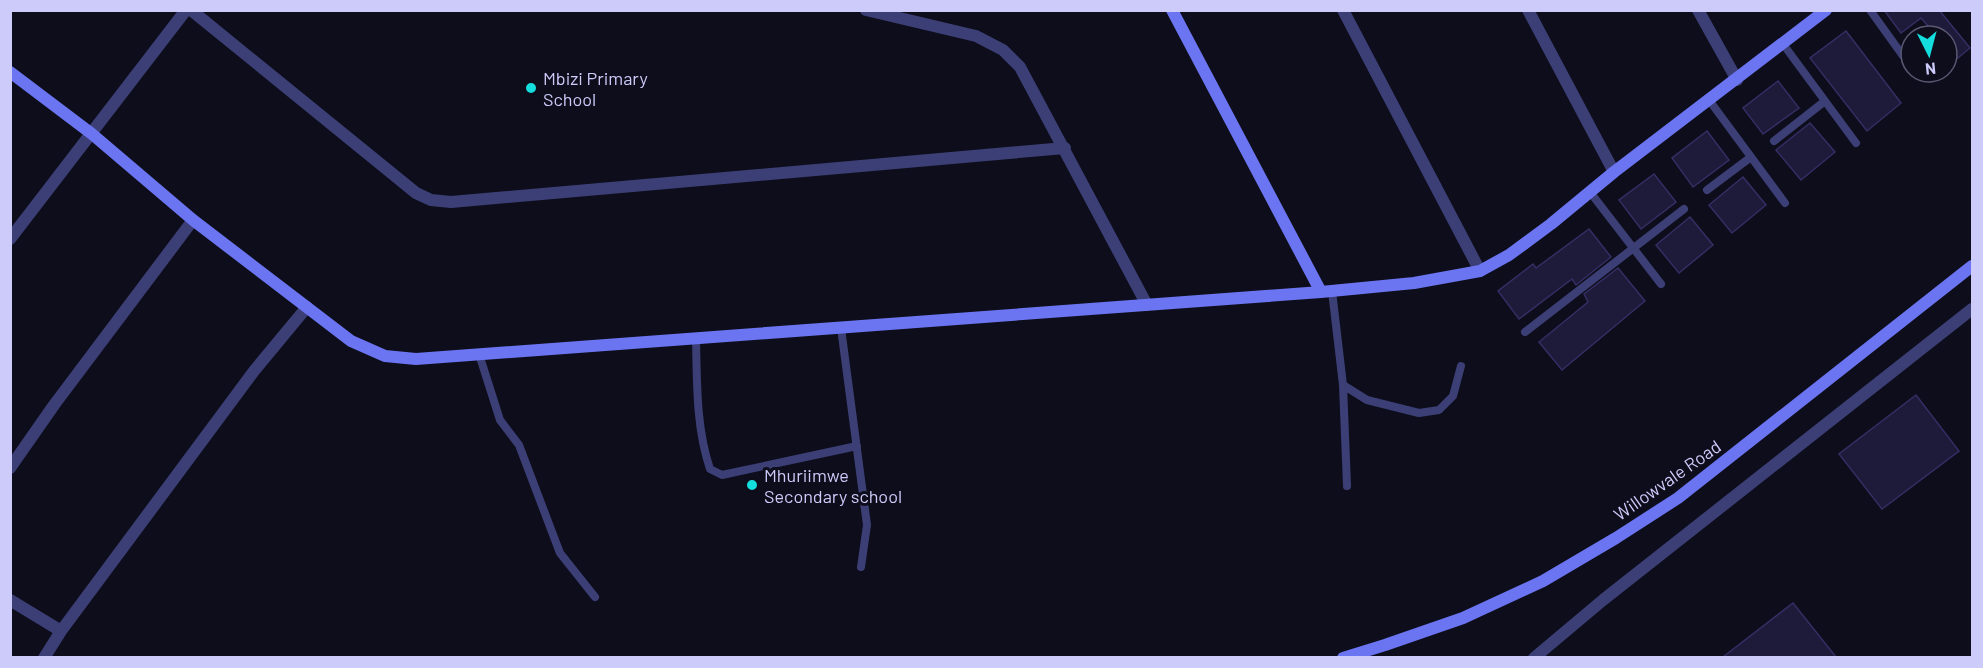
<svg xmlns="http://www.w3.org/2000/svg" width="1983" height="668" font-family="Barlow,sans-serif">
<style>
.building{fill:#1e1a3a;stroke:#342e64;stroke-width:1.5}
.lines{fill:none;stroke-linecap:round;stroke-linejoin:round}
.lane{stroke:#3c3f76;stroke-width:8}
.street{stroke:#3c3f76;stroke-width:12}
.secondary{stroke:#6b75f1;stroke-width:12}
.poi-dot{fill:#14dddd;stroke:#0e0d1b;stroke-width:2}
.labels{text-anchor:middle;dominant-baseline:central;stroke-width:6;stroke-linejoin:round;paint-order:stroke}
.poi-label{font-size:18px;fill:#cccbfa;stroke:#0e0d1b;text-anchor:start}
.street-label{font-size:18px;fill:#cccbfa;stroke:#0e0d1b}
</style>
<rect width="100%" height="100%" fill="#0e0d1b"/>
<path class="building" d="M1884,10H1939L1970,48L1947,67V36H1937L1921,18L1901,33Z
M1846,31L1901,103L1867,131L1810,58Z
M1778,81L1799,108L1763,134L1743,108Z
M1810,123L1835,152L1801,180L1776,150Z
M1707,131L1729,160L1693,187L1672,158Z
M1654,174L1676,202L1641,229L1619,200Z
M1743,177L1766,205L1732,233L1709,205Z
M1690,217L1713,245L1679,273L1656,245Z
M1589,229L1611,257L1576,285L1572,279L1519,319L1498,291L1533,264L1536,268Z
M1618,268L1645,301L1562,370L1539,342L1588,302L1584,294Z
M1916,395L1959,451L1882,509L1839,454Z
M1793,603L1836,657H1723Z"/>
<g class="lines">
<path class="lane" d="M1870,10L1911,67
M1783,44L1856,143
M1709,100L1785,203
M1774,141L1825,101
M1707,190L1751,157
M1590,192L1661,284
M1332,291L1343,385L1347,486
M841,328L867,525L861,567
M1525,332L1684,209
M696,338C697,383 696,427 710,469L722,475L857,446
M479,354L500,420L519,445L560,553L595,597
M1343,385L1367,400L1419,413L1439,410L1453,396L1461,366"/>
<path class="street" d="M191,10L416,193L431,200L451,202L1065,148
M866,10L976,36L1003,50L1020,67L1147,305
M1343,10L1480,271
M1528,10L1614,172
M1698,10L1737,80
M10,239L186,10
M10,468L54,405L193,220
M10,600L61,631
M44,658L61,631L254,371L307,307
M1534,658L1603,600L1972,309"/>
<path class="secondary" d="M1172,10L1321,292
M10,72L92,134L193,220L351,341L385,356L416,359L1321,292L1414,283L1480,271L1509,255L1551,224L1614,172L1826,10
M1343,658L1385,645L1463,618L1543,581L1616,538L1678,498L1972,266"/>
</g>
<g class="poi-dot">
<circle cx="531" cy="88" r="6"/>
<circle cx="752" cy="485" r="6"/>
</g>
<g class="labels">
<g class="poi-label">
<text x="543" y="78">Mbizi Primary<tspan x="543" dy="21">School</tspan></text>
<text x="764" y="475">Mhuriimwe<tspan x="764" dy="21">Secondary school</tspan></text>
</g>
<g class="street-label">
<text transform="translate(1667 480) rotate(-35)">Willowvale Road</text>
</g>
</g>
<rect width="1983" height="668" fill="none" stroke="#cccbfa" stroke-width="24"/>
<g transform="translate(1929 54) rotate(174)"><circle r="28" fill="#0e0d1b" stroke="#5a5974" stroke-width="1.5"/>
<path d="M0-4.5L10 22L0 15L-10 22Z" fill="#14dddd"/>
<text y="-9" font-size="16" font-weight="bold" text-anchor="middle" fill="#cccbfa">N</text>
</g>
</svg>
